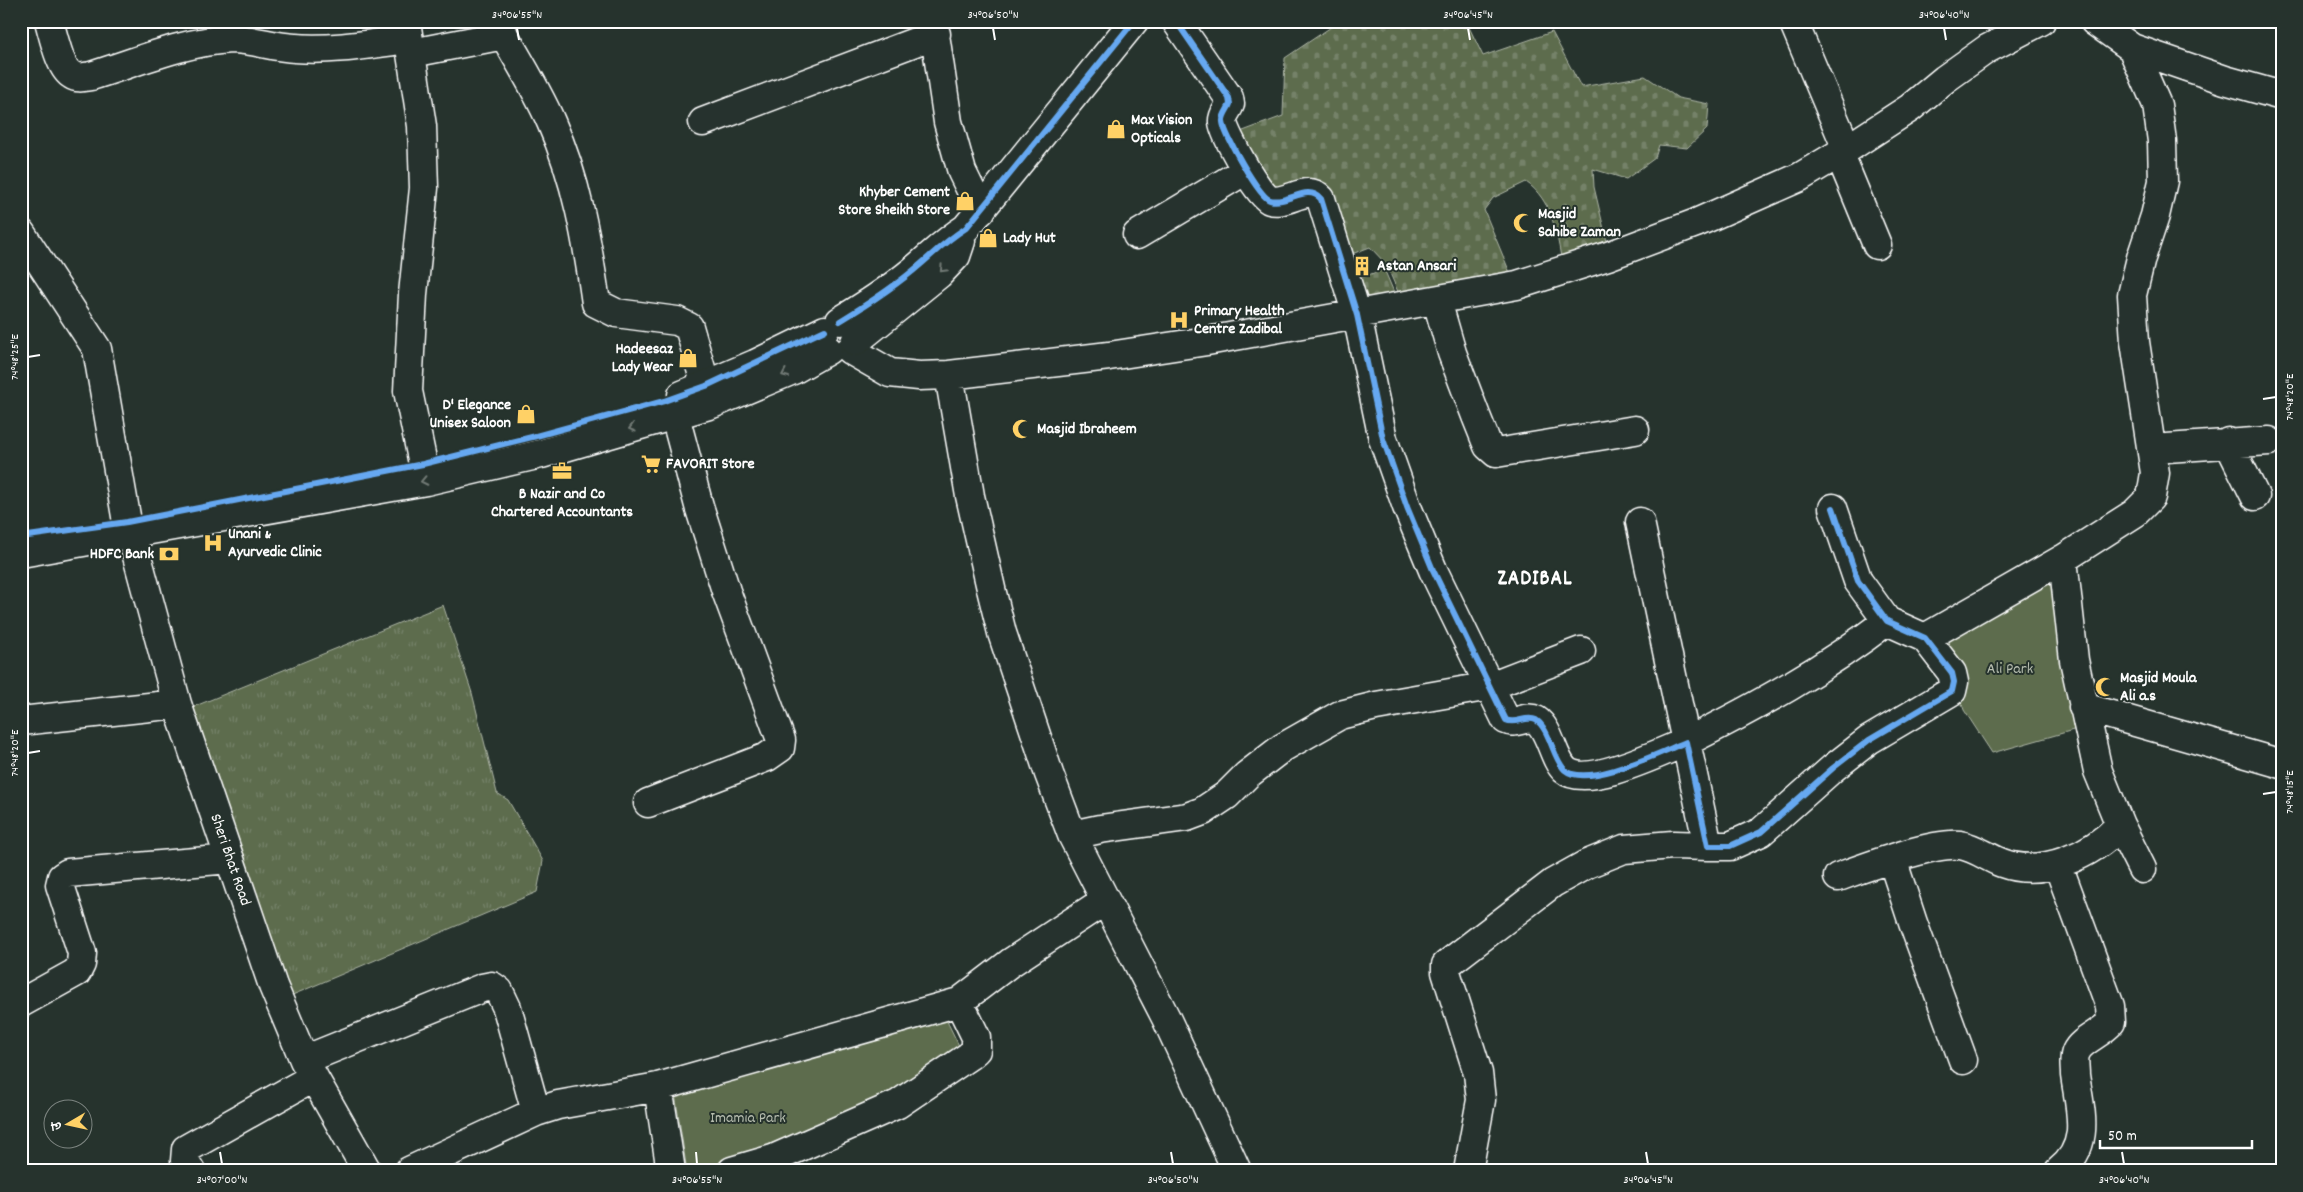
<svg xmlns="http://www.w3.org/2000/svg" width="2303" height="1192" font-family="Dekko,'Playpen Sans Deva',sans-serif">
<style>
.grass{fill:url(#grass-tufts);stroke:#aeb6a6}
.cemetery{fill:url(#cemetery-stones);stroke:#aeb6a6}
.green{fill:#5d6c4e;stroke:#aeb6a6}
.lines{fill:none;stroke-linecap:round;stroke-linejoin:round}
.minor-casing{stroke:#fff;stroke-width:31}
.highway-casing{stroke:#fff;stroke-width:31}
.minor{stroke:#26332d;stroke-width:28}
.highway{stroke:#26332d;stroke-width:28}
.cycleway-casing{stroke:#26332d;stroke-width:9}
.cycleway{stroke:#66a8f1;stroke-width:6}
.oneway{stroke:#727a76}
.ticks{fill:none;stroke:#fff;stroke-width:2}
.labels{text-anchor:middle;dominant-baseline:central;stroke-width:4;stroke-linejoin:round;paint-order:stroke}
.poi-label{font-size:16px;font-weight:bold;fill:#fff;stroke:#26332d;text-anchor:start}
.park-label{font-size:16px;fill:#b6bdaf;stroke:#26332d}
.street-label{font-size:16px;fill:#fff;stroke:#26332d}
.district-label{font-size:21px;font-weight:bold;letter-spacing:1px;fill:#fff;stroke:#26332d}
.neatline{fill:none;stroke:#fff;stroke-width:2}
.ticks-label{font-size:12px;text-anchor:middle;fill:#fff}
</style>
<defs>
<pattern id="grass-tufts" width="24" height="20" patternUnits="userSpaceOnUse" patternTransform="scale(1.25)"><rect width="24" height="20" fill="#5d6c4e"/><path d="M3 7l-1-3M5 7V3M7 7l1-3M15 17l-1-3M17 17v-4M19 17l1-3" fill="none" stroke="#758269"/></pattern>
<pattern id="cemetery-stones" width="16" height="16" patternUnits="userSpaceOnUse" patternTransform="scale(1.25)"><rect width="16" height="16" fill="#5d6c4e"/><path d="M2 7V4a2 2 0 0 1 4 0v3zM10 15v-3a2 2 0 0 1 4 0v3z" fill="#758269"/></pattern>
</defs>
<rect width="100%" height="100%" fill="#26332d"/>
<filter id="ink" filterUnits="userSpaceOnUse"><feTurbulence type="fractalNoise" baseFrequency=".02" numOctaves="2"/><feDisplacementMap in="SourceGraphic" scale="10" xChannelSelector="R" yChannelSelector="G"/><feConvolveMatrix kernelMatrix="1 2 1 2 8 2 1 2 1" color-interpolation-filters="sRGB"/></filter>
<g filter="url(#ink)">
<path class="grass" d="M443,605L472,693L497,793L508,800L543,861L537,892L290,996L188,709Z"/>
<path class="cemetery" d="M1340,21H1466L1483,56L1552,32L1581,87L1645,76L1678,98L1709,104L1707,129L1687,148L1659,145L1655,158L1626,179L1593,169L1594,187L1608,246L1562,263C1557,234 1552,200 1526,182L1493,198L1484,210L1513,280L1402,301L1386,264L1370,247L1344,257L1328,199L1281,196L1235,134L1283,116L1285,58Z
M1384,269L1399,304L1359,312L1353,281Z"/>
<path class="green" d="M2052,580L2077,729L1992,753L1964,710L1941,641Z
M945,1017L962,1052C887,1096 804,1155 717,1170C708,1172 697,1171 687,1171L675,1094Z"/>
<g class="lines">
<defs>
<path id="minor" d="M49,21C53,34 60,69 72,75C78,79 84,77 91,76C134,63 185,41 231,39C252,39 273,47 295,48C332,51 371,44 408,39
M406,21L422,126L424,188L413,294L408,391L423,464
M500,21L504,35C520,63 538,92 551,122C577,180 587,240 596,303L616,313L677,321L689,327L706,386
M933,21L948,122L962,172L981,211
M1176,21L1229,98L1230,104C1228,110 1222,115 1223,122C1224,134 1259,197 1270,200C1288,205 1307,183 1321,199L1357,315L1383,439L1407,507L1433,570L1506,720C1516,725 1526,715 1536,720C1550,729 1553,759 1565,770C1587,789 1663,751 1686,742L1708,846H1730L1761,832L1833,768L1869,740L1952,691L1954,682L1952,673L1925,638L1887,621L1858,581L1833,508
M1793,21L1847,149
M2094,21L2132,48L2225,80L2282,96
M412,53L504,35
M703,122L936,34
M1839,153L1877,245
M21,233L97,349L127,522
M1137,235L1246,170
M1437,301L1452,353L1476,416L1488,446L1496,453L1635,430
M850,350L890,373L919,376L949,375L1109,356L1207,341L1517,285L1608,256L1696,223L1800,177L1847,149L1910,108L1945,79L1987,49L2041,21
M949,375L970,496L992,593L1002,633L1049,774L1072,835L1166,1018L1237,1171
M2228,442L2255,496
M2152,449L2269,441
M1640,522L1686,742C1756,707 1825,669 1887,621
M131,534L177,704L273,986L304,1060L367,1171
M2063,559L2074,660L2098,771L2120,825L2142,869
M1925,638L2063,559L2135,513L2151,497L2155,473L2135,342L2132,295L2141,258L2155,216L2163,181L2162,141L2157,105L2132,48
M2083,707L2282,764
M21,721L177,704
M648,803L767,757L780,748L781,740L726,591L699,506L675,416
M1072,835L1100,829L1187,817L1203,811L1227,795L1247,775L1282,748L1340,715L1376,706L1490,686L1581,651
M1892,859L1913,923L1963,1060
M2058,865L2110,1006L2111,1022C2101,1034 2081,1040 2076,1052C2073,1058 2075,1068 2075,1075C2080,1111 2092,1145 2059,1171
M1838,877C1866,867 1932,842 1960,845C1974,847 1989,858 2002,863C2043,878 2092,855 2120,825
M21,1003L77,972L81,964L82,953L60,885L62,877L68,873L230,859
M304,1060L482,988L492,986L499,991L507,1008L536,1112
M658,1087L671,1171
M191,1171L185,1161L186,1149L314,1077
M409,1171L536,1112L558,1105L658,1087L959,1002L1010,963L1104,901
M732,1171L773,1159L898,1104L969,1056L976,1050V1037L959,1002
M1468,1171L1481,1100L1478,1073L1446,972V965L1553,883L1587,864L1624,849L1673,845L1708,846"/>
<path id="highway" d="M840,321C868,304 896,286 921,264C937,250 947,240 966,228L1134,21
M855,342L939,274L956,256L961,241
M682,395L755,364L825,330
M21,553L426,481L541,454L712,404L793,370L828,350"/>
</defs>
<use href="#minor" class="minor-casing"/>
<use href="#highway" class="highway-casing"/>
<use href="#minor" class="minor"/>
<use href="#highway" class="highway"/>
<defs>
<path id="cycleway" d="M1176,21L1229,98L1230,104C1228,110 1222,115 1223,122C1224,134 1259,197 1270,200C1288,205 1307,183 1321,199L1357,315L1383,439L1407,507L1433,570L1506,720C1516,725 1526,715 1536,720C1550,729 1553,759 1565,770C1587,789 1663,751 1686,742L1708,846H1730L1761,832L1833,768L1869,740L1952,691L1954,682L1952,673L1925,638L1887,621L1858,581L1833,508
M840,321C868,304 896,286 921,264C937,250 947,240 966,228L1134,21
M21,537L127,522L423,464L536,436L664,401L706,386L825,330"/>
</defs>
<use href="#cycleway" class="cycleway-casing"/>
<use href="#cycleway" class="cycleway"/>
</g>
<defs><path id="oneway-chevron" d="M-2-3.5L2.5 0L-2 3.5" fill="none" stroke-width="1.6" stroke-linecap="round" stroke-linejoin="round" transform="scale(1.25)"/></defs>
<g class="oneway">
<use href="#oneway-chevron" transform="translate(943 269) rotate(134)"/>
<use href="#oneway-chevron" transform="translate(785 374) rotate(156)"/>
<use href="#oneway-chevron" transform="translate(632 428) rotate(164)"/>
<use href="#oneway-chevron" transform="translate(424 481) rotate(168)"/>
</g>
</g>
<path class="ticks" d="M517,28L519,40M993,28L995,40M1468,28L1470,40M1944,28L1946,40M28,357L40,355M2263,399L2276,397M28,753L40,751M2263,794L2276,792M220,1152L222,1164M696,1152L697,1164M1171,1152L1173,1164M1646,1152L1648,1164M2122,1152L2124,1164"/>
<defs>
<symbol id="shop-bare" viewBox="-9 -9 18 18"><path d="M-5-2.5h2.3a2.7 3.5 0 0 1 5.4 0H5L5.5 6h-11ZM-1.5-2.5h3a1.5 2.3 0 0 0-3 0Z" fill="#ffd166" stroke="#26332d" stroke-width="2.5" paint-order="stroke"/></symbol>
<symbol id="mosque-bare" viewBox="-9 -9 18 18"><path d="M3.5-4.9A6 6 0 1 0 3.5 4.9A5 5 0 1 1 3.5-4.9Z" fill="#ffd166" stroke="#26332d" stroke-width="2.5" paint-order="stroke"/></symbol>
<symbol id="building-bare" viewBox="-9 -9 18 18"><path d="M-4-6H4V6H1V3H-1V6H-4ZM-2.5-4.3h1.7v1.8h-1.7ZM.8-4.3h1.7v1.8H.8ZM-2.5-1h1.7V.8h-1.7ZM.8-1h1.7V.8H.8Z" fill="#ffd166" stroke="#26332d" stroke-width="2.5" paint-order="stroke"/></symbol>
<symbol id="hospital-bare" viewBox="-9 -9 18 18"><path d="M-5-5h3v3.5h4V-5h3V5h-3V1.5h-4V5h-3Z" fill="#ffd166" stroke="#26332d" stroke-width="2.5" paint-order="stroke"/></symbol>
<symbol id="supermarket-bare" viewBox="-9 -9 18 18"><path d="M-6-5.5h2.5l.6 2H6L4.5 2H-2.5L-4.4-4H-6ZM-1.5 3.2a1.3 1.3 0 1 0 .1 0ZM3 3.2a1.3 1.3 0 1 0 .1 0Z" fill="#ffd166" stroke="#26332d" stroke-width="2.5" paint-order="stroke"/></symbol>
<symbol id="office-bare" viewBox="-9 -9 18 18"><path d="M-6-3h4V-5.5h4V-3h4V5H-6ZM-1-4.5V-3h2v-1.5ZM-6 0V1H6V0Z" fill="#ffd166" stroke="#26332d" stroke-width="2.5" paint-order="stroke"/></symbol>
<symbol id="bank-bare" viewBox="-9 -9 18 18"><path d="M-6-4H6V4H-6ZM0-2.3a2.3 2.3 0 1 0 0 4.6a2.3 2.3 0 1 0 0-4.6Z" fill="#ffd166" stroke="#26332d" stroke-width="2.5" paint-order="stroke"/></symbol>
</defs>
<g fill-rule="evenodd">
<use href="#shop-bare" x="1102" y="115" width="28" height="28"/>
<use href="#shop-bare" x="951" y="187" width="28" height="28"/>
<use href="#mosque-bare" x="1509" y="209" width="28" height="28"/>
<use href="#shop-bare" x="974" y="224" width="28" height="28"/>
<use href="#building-bare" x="1348" y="252" width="28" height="28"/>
<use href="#hospital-bare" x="1165" y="306" width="28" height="28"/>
<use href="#shop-bare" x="674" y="344" width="28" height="28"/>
<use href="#shop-bare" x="512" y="400" width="28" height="28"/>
<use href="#mosque-bare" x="1008" y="415" width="28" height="28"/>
<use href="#supermarket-bare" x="637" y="450" width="28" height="28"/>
<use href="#office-bare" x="548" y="457" width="28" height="28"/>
<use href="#hospital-bare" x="199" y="529" width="28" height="28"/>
<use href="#bank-bare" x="155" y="540" width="28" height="28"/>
<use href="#mosque-bare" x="2091" y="673" width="28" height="28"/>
</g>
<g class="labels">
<g class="poi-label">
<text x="1131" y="120">Max Vision<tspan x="1131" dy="18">Opticals</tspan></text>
<text x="950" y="192" text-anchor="end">Khyber Cement<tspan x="950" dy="18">Store Sheikh Store</tspan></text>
<text x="1538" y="214">Masjid<tspan x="1538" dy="18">Sahibe Zaman</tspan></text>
<text x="1003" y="238">Lady Hut</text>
<text x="1377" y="266">Astan Ansari</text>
<text x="1194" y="311">Primary Health<tspan x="1194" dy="18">Centre Zadibal</tspan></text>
<text x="673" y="349" text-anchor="end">Hadeesaz<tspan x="673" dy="18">Lady Wear</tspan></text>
<text x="511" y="405" text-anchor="end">D' Elegance<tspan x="511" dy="18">Unisex Saloon</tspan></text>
<text x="1037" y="429">Masjid Ibraheem</text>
<text x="666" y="464">FAVORIT Store</text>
<text x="562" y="494" text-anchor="middle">B Nazir and Co<tspan x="562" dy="18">Chartered Accountants</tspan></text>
<text x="228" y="534">Unani &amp;<tspan x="228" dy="18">Ayurvedic Clinic</tspan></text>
<text x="154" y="554" text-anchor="end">HDFC Bank</text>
<text x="2120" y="678">Masjid Moula<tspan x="2120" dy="18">Ali a.s</tspan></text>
</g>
<g class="park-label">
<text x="2010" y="669">Ali Park</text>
<text x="748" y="1118">Imamia Park</text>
</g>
<g class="street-label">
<text transform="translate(230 860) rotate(71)">Sheri Bhat Road</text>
</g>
<g class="district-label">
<text x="1535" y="580">ZADIBAL</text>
</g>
</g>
<rect width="2303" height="1192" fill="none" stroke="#26332d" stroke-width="55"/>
<g transform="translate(68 1124) rotate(261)"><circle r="24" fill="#26332d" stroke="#7d8581"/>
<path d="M0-4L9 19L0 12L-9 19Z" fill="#ffd166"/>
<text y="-8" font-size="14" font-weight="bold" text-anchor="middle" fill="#ffffff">उ</text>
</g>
<path d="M2100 1140v8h152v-8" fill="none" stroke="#ffffff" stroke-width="2.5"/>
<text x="2108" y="1140" font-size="15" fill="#ffffff" stroke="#26332d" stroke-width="4" paint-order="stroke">50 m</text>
<rect x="28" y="28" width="2248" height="1136" class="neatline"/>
<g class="ticks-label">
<text x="517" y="18">34°06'55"N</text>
<text x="993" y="18">34°06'50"N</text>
<text x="1468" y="18">34°06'45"N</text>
<text x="1944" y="18">34°06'40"N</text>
<text transform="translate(14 357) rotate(-90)" y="4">74°48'25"E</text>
<text transform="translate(2289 397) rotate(-90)" y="4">74°48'20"E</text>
<text transform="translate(14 753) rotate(-90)" y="4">74°48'20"E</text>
<text transform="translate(2289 792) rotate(-90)" y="4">74°48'15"E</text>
<text x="222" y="1183">34°07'00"N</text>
<text x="697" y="1183">34°06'55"N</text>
<text x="1173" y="1183">34°06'50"N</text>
<text x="1648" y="1183">34°06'45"N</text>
<text x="2124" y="1183">34°06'40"N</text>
</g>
</svg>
